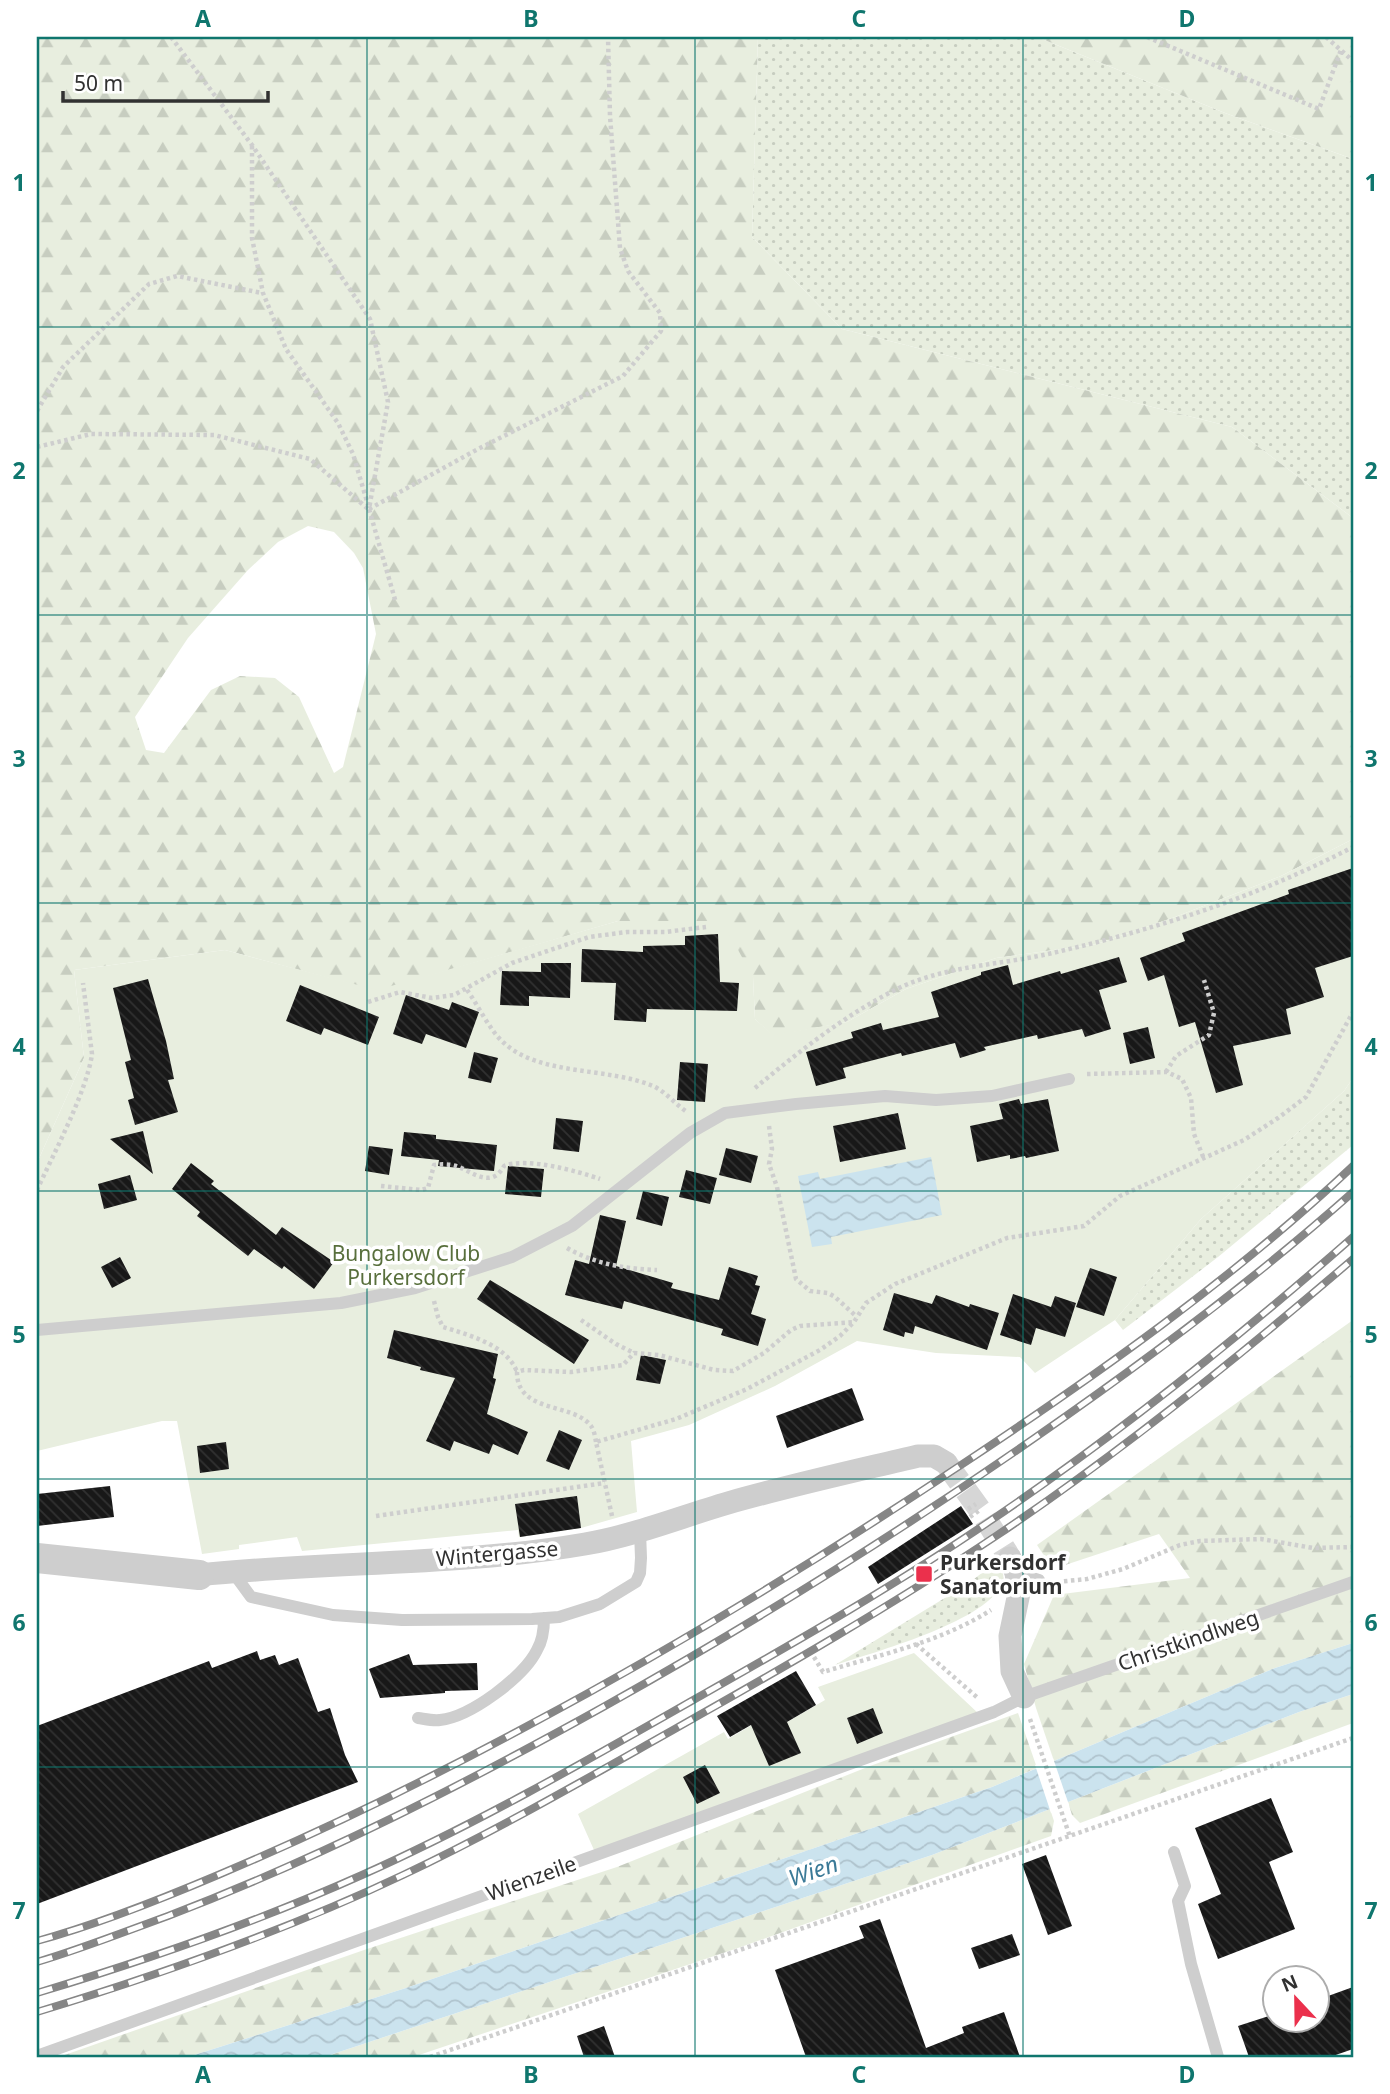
<svg xmlns="http://www.w3.org/2000/svg" width="1390" height="2094" font-family="'Noto Sans',sans-serif">
<style>
.grass{fill:url(#grass-dots)}
.forest{fill:url(#forest-firs);fill-rule:evenodd}
.garden{fill:#e8eedf}
.water{fill:url(#water-waves)}
.pier{fill:#fff}
.building{fill:url(#building-back-hatch)}
.lines{fill:none;stroke-linecap:round;stroke-linejoin:round}
.minor-tunnel{stroke:#d6d6d6;stroke-width:23;stroke-dasharray:23 11;stroke-linecap:butt}
.path{stroke:#cecece;stroke-width:4.5;stroke-dasharray:3.5 3.5;stroke-linecap:butt}
.service{stroke:#cecece;stroke-width:12}
.minor{stroke:#cecece;stroke-width:23}
.tertiary{stroke:#cecece;stroke-width:30}
.rail-casing{stroke:#868686;stroke-width:8}
.rail{stroke:#fff;stroke-width:5;stroke-dasharray:16;stroke-linecap:butt}
.grid{fill:none;stroke:#0f766e;stroke-width:2;stroke-opacity:0.55}
.poi-dot{fill:#eb304c;stroke:#fff;stroke-width:2.5}
.labels{text-anchor:middle;dominant-baseline:central;stroke-width:7;stroke-linejoin:round;paint-order:stroke}
.park-label{font-size:21px;fill:#586f3c;stroke:#fff}
.street-label{font-size:21px;fill:#313131;stroke:#fff}
.poi-label{font-size:21px;font-weight:bold;fill:#313131;stroke:#fff;text-anchor:start}
.water-label{font-size:23px;font-style:italic;fill:#3b7a97;stroke:#fff}
.neatline{fill:none;stroke:#0f766e;stroke-width:2.5}
.grid-label{font-size:23px;text-anchor:middle;font-weight:bold;fill:#0f766e}
</style>
<defs>
<pattern id="grass-dots" width="8" height="8" patternUnits="userSpaceOnUse" patternTransform="scale(1.75)"><rect width="8" height="8" fill="#e8eedf"/><path d="M2 2h.1M6 6h.1" fill="none" stroke="#c7cdc0" stroke-width="1.8" stroke-linecap="round"/></pattern>
<pattern id="forest-firs" width="22" height="20" patternUnits="userSpaceOnUse" patternTransform="scale(1.75)"><rect width="22" height="20" fill="#e8eedf"/><path d="M5 1l3.5 6h-7zM16 11l3.5 6h-7z" fill="#c7cdc0"/></pattern>
<pattern id="water-waves" width="16" height="10" patternUnits="userSpaceOnUse" patternTransform="scale(1.75)"><rect width="16" height="10" fill="#cbe3ee"/><path d="M0 5q4-4 8 0t8 0" fill="none" stroke="#afc3cd"/></pattern>
<pattern id="building-back-hatch" width="6" height="6" patternUnits="userSpaceOnUse" patternTransform="scale(1.75)"><rect width="6" height="6" fill="#181818"/><path d="M-1 5l2 2M0 0l6 6M5-1l2 2" fill="none" stroke="#313131"/></pattern>
</defs>
<rect width="100%" height="100%" fill="#fff"/>
<path class="grass" d="M758,37H1037L1225,113L1353,159V518L1232,427L842,329L752,237Z
M1353,1078V1145L1218,1257L1123,1330L1115,1320L1201,1219L1344,1091Z
M999,1560C1002,1569 1006,1577 1001,1586C981,1623 875,1652 835,1665L966,1585Z"/>
<path class="forest" d="M37,37H758L752,237L842,329L1232,427L1353,518V839L1281,876L1175,917L1097,944L996,958L906,989L847,1022L773,1036L755,1019L753,977L618,921L377,991L225,950L74,970L84,1058L37,1163ZM308,526L334,532L354,553L363,568L376,634L343,767L334,773L299,697L275,678L240,676L211,690L164,753L146,750L135,717L188,638L248,570L278,542Z
M1037,37H1353V159L1225,113Z
M1353,1320V1643L1275,1668L1054,1761L1036,1708L1024,1664L1054,1595L1190,1578L1159,1534L1053,1569L1037,1545Z
M1353,1694V1723L1080,1823L1072,1815L1068,1802L1299,1712Z
M1018,1713L1037,1768L992,1787L406,1988L188,2057H59L364,1950L617,1867L870,1766Z
M1050,1809L1054,1821L1051,1836L738,1948L413,2057H324L932,1855Z"/>
<path class="garden" d="M1353,839V1078L1344,1091L1201,1219L1115,1320L1035,1373L1020,1357L936,1353L857,1341L775,1386L689,1425L631,1441L637,1512L581,1528L519,1537L518,1530L302,1551L297,1537L239,1545V1549L202,1554L177,1421H162L37,1451V1163L84,1058L74,970L225,950L377,990L618,921H722L753,977L755,1019L773,1035L847,1022L906,989L996,958L1097,944L1175,917L1281,876Z
M914,1653L979,1714L594,1850L578,1814L724,1732L728,1739L776,1711L784,1724L825,1700L818,1687Z"/>
<path class="water" d="M931,1157L942,1215L831,1237L832,1244L812,1247L798,1176L818,1172L820,1179Z
M1353,1643V1694L1299,1712L932,1855L324,2057H188L406,1988L992,1787L1275,1668Z"/>
<path class="pier" d="M1053,1758L1069,1805L1051,1813L1035,1765Z"/>
<path class="building" d="M1353,868V956L1315,968L1324,997L1286,1009L1291,1034L1233,1046L1243,1085L1216,1093L1195,1022L1179,1027L1164,975L1148,981L1140,958L1185,941L1182,933L1289,894L1288,890Z
M718,934L720,982L739,983L737,1011L647,1009L646,1022L614,1020L616,983L581,982L582,949L643,952V946L685,945V936Z
M1119,957L1127,982L1099,990L1111,1029L1085,1037L1082,1029L1038,1039L1037,1035L984,1047L986,1050L960,1058L955,1043L902,1056L901,1053L843,1068L846,1078L816,1086L806,1052L853,1038L851,1032L881,1023L883,1030L939,1017L931,992L981,975V972L1008,965L1013,985L1060,971L1061,974Z
M541,963H571L570,998L529,996V1006L500,1005L502,971L541,972Z
M148,979L166,1041L174,1079L168,1080L178,1112L135,1125L128,1100L134,1098L125,1062L131,1060L113,988Z
M300,985L379,1017L368,1045L324,1028L321,1035L286,1021Z
M406,995L449,1010L452,1002L479,1012L466,1048L426,1034L422,1044L393,1034Z
M1148,1027L1155,1058L1130,1064L1123,1033Z
M474,1052L498,1058L491,1083L468,1078Z
M680,1062L708,1064L705,1102L677,1100Z
M1019,1099L1021,1104L1048,1099L1059,1151L1026,1158L1025,1156L1010,1159V1155L977,1162L970,1126L1003,1119L999,1104Z
M898,1113L906,1149L840,1162L833,1126Z
M556,1118L583,1121L579,1152L553,1149Z
M143,1131L153,1174L110,1139Z
M404,1132L436,1135V1139L497,1145L494,1171L438,1166L439,1160L401,1156Z
M369,1146L393,1149L389,1175L365,1171Z
M726,1148L758,1156L751,1183L719,1175Z
M191,1163L214,1181L211,1184L276,1235L282,1227L334,1262L314,1289L284,1266L282,1269L254,1249L248,1256L197,1216L200,1212L172,1189Z
M508,1166L544,1169L541,1197L505,1194Z
M686,1170L717,1178L710,1204L679,1197Z
M130,1175L137,1200L104,1209L98,1184Z
M643,1191L669,1197L662,1226L636,1219Z
M600,1215L626,1221L616,1266L673,1283L671,1288L719,1300L729,1267L758,1276L755,1285L760,1286L751,1314L766,1319L758,1346L721,1335L723,1329L624,1301L622,1309L565,1295L575,1260L589,1264Z
M120,1257L131,1278L112,1288L101,1267Z
M1090,1268L1117,1277L1104,1316L1076,1307Z
M490,1280L589,1340L574,1364L477,1299Z
M894,1293L932,1304L936,1295L969,1307L970,1304L999,1313L987,1350L915,1326L913,1334L905,1332L904,1337L883,1330Z
M1013,1294L1051,1307L1055,1296L1076,1303L1065,1337L1036,1328L1031,1345L1000,1335Z
M394,1330L498,1354L493,1378L496,1379L487,1414L528,1432L518,1455L493,1444L489,1454L454,1441L450,1451L426,1441L455,1378L420,1370L421,1367L387,1358Z
M641,1355L666,1360L660,1384L636,1380Z
M852,1388L864,1420L787,1448L776,1416Z
M559,1430L582,1440L569,1470L546,1461Z
M226,1442L229,1469L200,1473L197,1446Z
M110,1486L114,1517L37,1526V1494Z
M577,1496L581,1528L520,1537L515,1504Z
M961,1506L973,1524L878,1584L868,1567Z
M257,1651L260,1660L275,1655L279,1665L298,1658L318,1712L330,1708L345,1755L358,1782L37,1904V1726L209,1661L212,1668Z
M409,1654L413,1665L477,1663L478,1690L445,1691V1693L380,1698L369,1669Z
M796,1671L816,1705L787,1722L801,1753L769,1766L751,1725L730,1737L717,1716Z
M873,1708L883,1733L857,1744L847,1718Z
M705,1765L720,1793L697,1804L683,1777Z
M1271,1798L1293,1852L1269,1862L1295,1929L1218,1959L1198,1904L1221,1894L1195,1828Z
M1046,1855L1072,1926L1048,1935L1022,1864Z
M880,1919L926,2048L964,2033L962,2027L1004,2012L1020,2057H806L775,1970L864,1938L859,1926Z
M1012,1934L1020,1955L979,1969L971,1948Z
M1353,1987V2049L1330,2057H1249L1238,2026L1275,2014V2020H1317V2000Z
M604,2026L615,2057H584L577,2036Z"/>
<g class="lines">
<path class="minor-tunnel" d="M946,1463L980,1510L1010,1558"/>
<path class="path" d="M171,37L252,145L370,319L388,402L369,509L396,603
M1147,37L1319,109L1341,50
M1326,37L1353,61
M252,146V238L263,293L286,349L338,423L353,454L368,505
M37,411L63,367L149,284L177,276L262,293
M37,447L91,434L214,435L310,459L368,509
M369,509L478,449L623,376L661,331L660,313L628,271L620,248L610,116L608,37
M467,990C478,1005 490,1031 504,1043C540,1076 608,1067 653,1086C666,1092 675,1104 687,1112
M368,1002L400,992L432,998L454,995L512,963L589,937L627,932H665L706,927
M1166,1072L1176,1056L1209,1035L1214,1013L1204,980
M1087,1074L1167,1072L1182,1079L1191,1098L1194,1134L1204,1159
M755,1088C800,1051 846,1014 899,988C945,966 999,965 1048,954C1154,930 1257,897 1353,847
M769,1126L772,1149L769,1164L777,1187L796,1279L810,1291L828,1293L835,1297L857,1317
M381,1186L421,1190L428,1188L434,1165C440,1164 450,1164 456,1166C472,1171 491,1190 504,1166C527,1157 577,1171 600,1179
M37,1190C53,1155 87,1091 92,1054L83,983
M567,1248C595,1264 626,1269 657,1270
M434,1301L438,1317L443,1327C469,1335 507,1345 517,1372
M581,1320L616,1344L634,1353
M596,1442C595,1436 594,1430 591,1426C573,1402 517,1414 517,1372L524,1370L571,1372L623,1365L634,1353L659,1355L714,1370L733,1371L764,1353L791,1330L800,1326L854,1322
M968,1509L976,1504
M376,1516L605,1483
M612,1516L596,1442L676,1419L747,1389L820,1350L840,1336L854,1322L866,1303L895,1284L1007,1238L1084,1226L1120,1196L1244,1140L1278,1118L1306,1097L1353,1012
M970,1517L980,1510
M1057,1582L1087,1579L1123,1569L1180,1545L1200,1541L1261,1539L1313,1548L1353,1547
M916,1644L979,1699
M814,1657L823,1672C879,1655 941,1642 991,1610
M1030,1719L1070,1837
M430,2057L1353,1738"/>
<path class="service" d="M37,1330L341,1303L415,1288L512,1257L572,1226L690,1133L725,1113L796,1104L885,1096L936,1100L992,1096L1069,1079
M232,1571L251,1597L333,1615L402,1620L532,1619L559,1617L600,1604L636,1582L640,1573L641,1558L640,1531
M1016,1573L1039,1580
M418,1718C425,1719 433,1721 440,1720C470,1717 524,1677 537,1650C543,1640 544,1629 544,1618
M1174,1852L1185,1886L1178,1901L1191,1964L1218,2057
M37,2056L994,1712L1024,1697L1353,1582"/>
<path class="minor" d="M1010,1558L1016,1573L1019,1593L1010,1636L1012,1671L1024,1697
M199,1575C327,1561 458,1566 585,1544C633,1536 680,1517 728,1503C791,1485 855,1471 918,1456H934L946,1463"/>
<path class="tertiary" d="M37,1558L199,1575"/>
<defs>
<path id="rail" d="M37,1941C99,1924 159,1900 218,1875C325,1830 429,1779 531,1724C679,1645 821,1558 961,1465C1097,1375 1234,1278 1353,1166
M37,1962C81,1949 124,1932 168,1916C320,1858 463,1785 605,1706C753,1623 897,1534 1036,1437C1147,1360 1253,1281 1353,1192
M37,1993C147,1960 257,1922 362,1875C474,1825 581,1764 688,1703C790,1645 893,1587 990,1521C1117,1435 1238,1338 1353,1237
M37,2012C162,1974 285,1931 403,1875C496,1831 584,1780 673,1730C783,1668 891,1606 996,1536C1121,1452 1239,1357 1353,1259"/>
</defs>
<use href="#rail" class="rail-casing"/>
<use href="#rail" class="rail"/>
</g>
<path class="grid" d="M367,37V2057M695,37V2057M1023,37V2057M37,327H1353M37,615H1353M37,903H1353M37,1191H1353M37,1479H1353M37,1767H1353"/>
<rect class="poi-dot" x="915" y="1565" width="18" height="18" rx="3.5"/>
<g class="labels">
<g class="park-label">
<text x="406" y="1253">Bungalow Club<tspan x="406" dy="24">Purkersdorf</tspan></text>
</g>
<g class="street-label">
<text transform="translate(497 1553) rotate(-5)">Wintergasse</text>
<text transform="translate(1188 1640) rotate(-19)">Christkindlweg</text>
<text transform="translate(531 1878) rotate(-20)">Wienzeile</text>
</g>
<g class="poi-label">
<text x="940" y="1562">Purkersdorf<tspan x="940" dy="24">Sanatorium</tspan></text>
</g>
<g class="water-label">
<text transform="translate(813 1870) rotate(-19)">Wien</text>
</g>
</g>
<rect width="1390" height="2094" fill="none" stroke="#ffffff" stroke-width="77"/>
<g transform="translate(1296 1999) rotate(338)"><circle r="33" fill="#ffffff" stroke="#adadad" stroke-width="2"/>
<path d="M0-5L12 26L0 18L-12 26Z" fill="#eb304c"/>
<text y="-10" font-size="19" font-weight="bold" text-anchor="middle" fill="#313131">N</text>
</g>
<path d="M63 91v10h205v-10" fill="none" stroke="#313131" stroke-width="3.5"/>
<text x="74" y="91" font-size="21" fill="#313131" stroke="#ffffff" stroke-width="5" paint-order="stroke">50 m</text>
<rect x="38" y="38" width="1314" height="2018" class="neatline"/>
<g class="grid-label">
<text x="203" y="27">A</text>
<text x="531" y="27">B</text>
<text x="859" y="27">C</text>
<text x="1187" y="27">D</text>
<text x="19" y="191">1</text>
<text x="1371" y="191">1</text>
<text x="19" y="479">2</text>
<text x="1371" y="479">2</text>
<text x="19" y="767">3</text>
<text x="1371" y="767">3</text>
<text x="19" y="1055">4</text>
<text x="1371" y="1055">4</text>
<text x="19" y="1343">5</text>
<text x="1371" y="1343">5</text>
<text x="19" y="1631">6</text>
<text x="1371" y="1631">6</text>
<text x="19" y="1919">7</text>
<text x="1371" y="1919">7</text>
<text x="203" y="2083">A</text>
<text x="531" y="2083">B</text>
<text x="859" y="2083">C</text>
<text x="1187" y="2083">D</text>
</g>
</svg>
